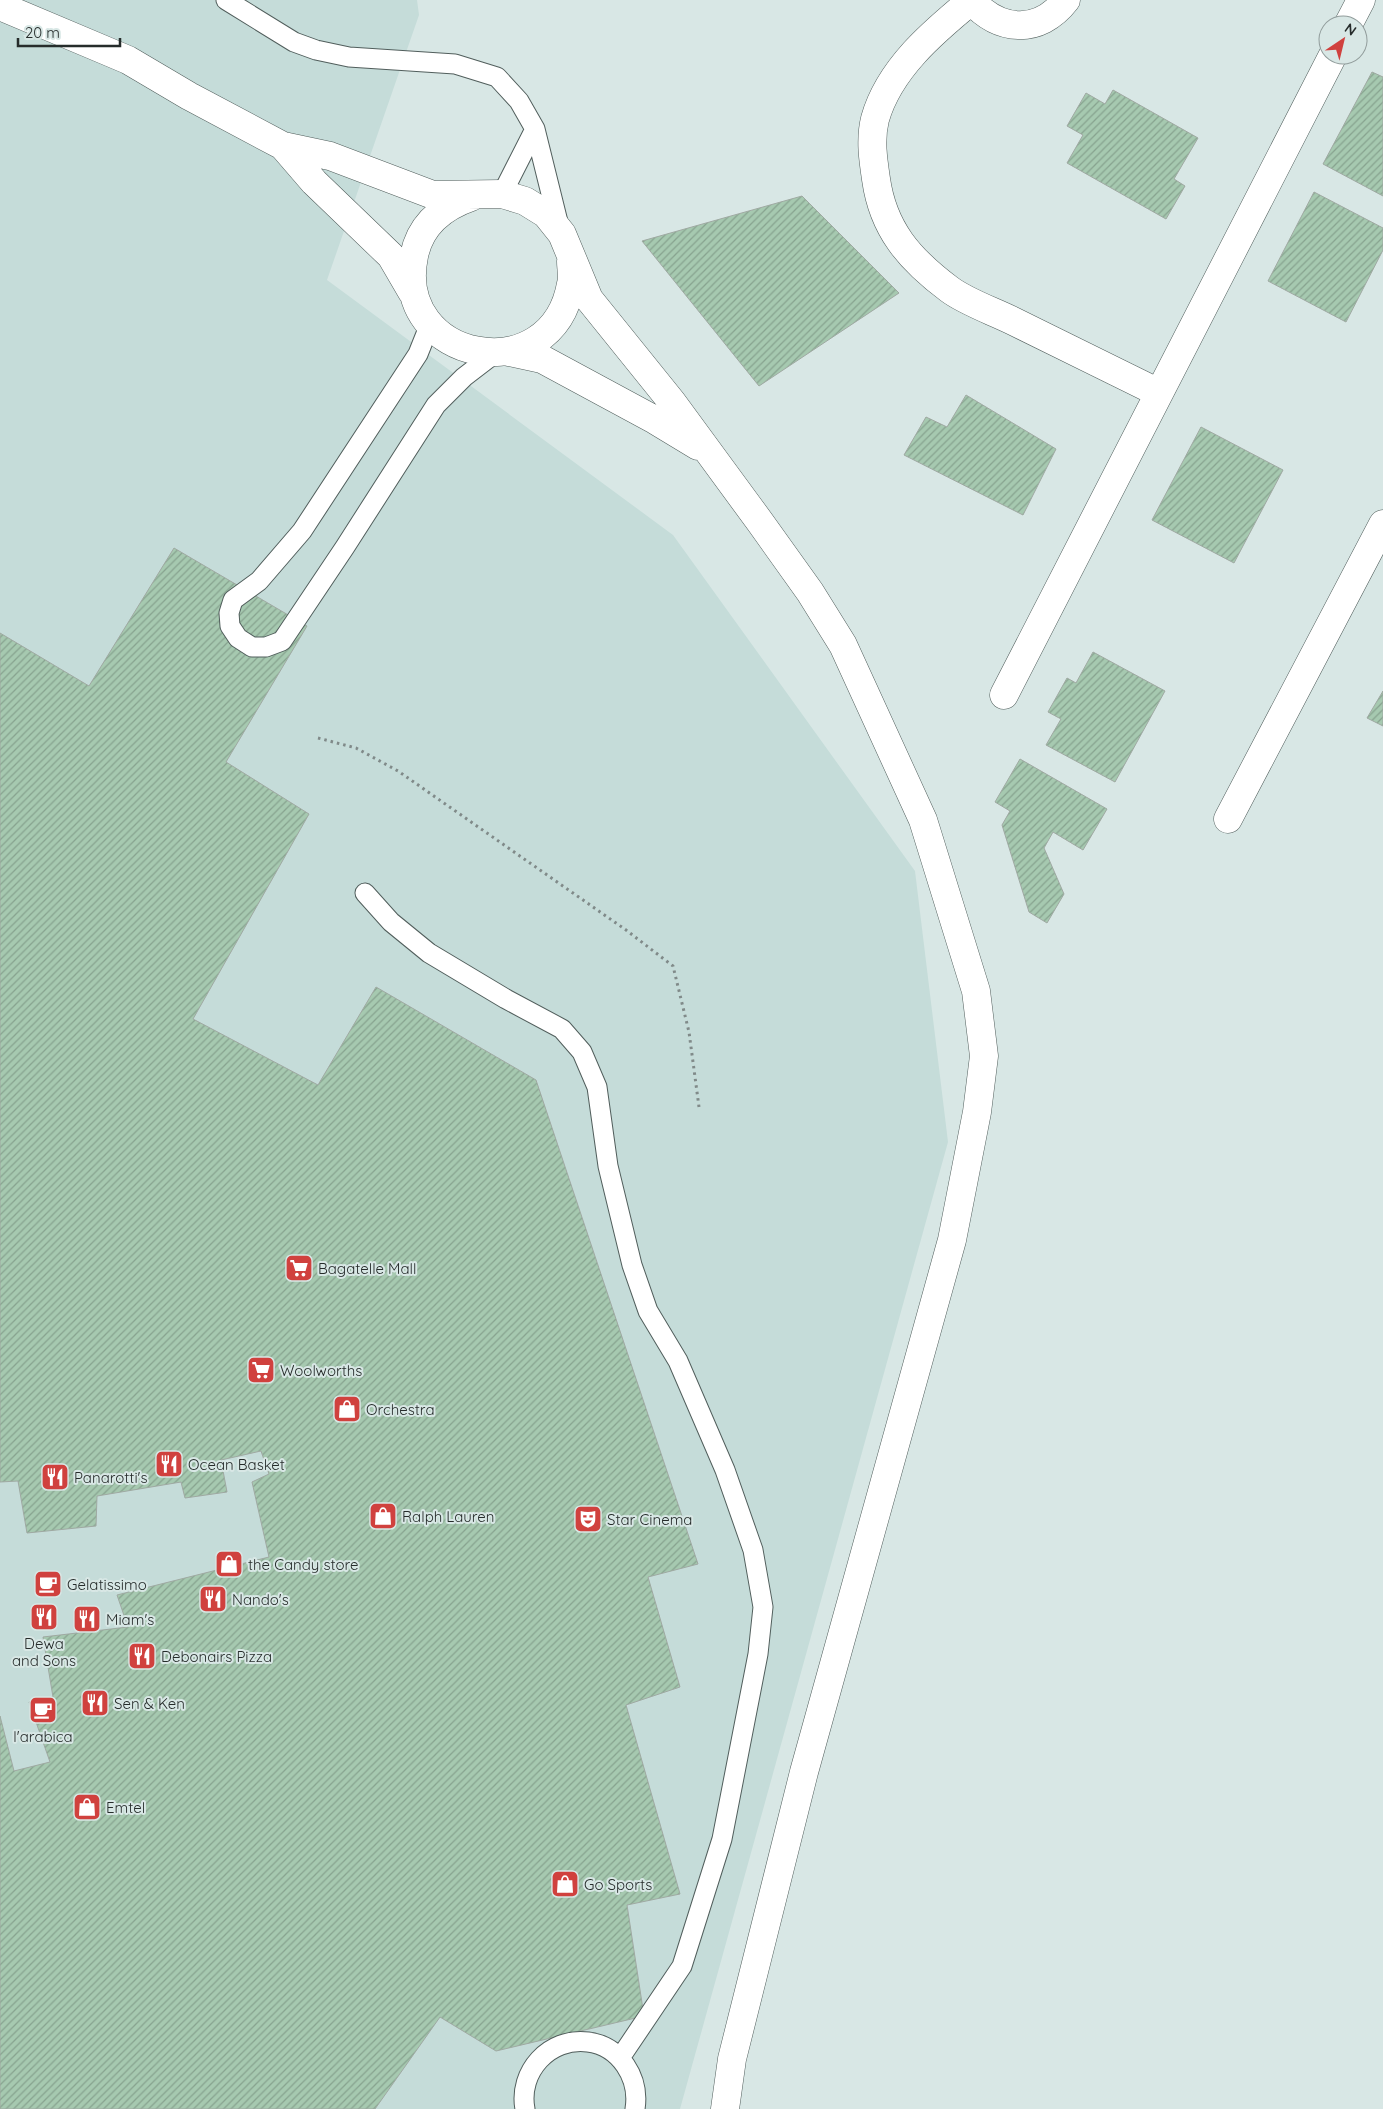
<svg xmlns="http://www.w3.org/2000/svg" width="1383" height="2109" font-family="Quicksand,sans-serif">
<style>
.built{fill:#c5dcd9}
.building{fill:url(#building-hatch);stroke:#9fa9a2}
.lines{fill:none;stroke-linecap:round;stroke-linejoin:round}
.lane-casing{stroke:#515e5c;stroke-width:21}
.street-casing{stroke:#515e5c;stroke-width:29}
.secondary-casing{stroke:#515e5c;stroke-width:29}
.path{stroke:#808a89;stroke-width:3;stroke-dasharray:2.5 4;stroke-linecap:butt}
.lane{stroke:#fff;stroke-width:19}
.street{stroke:#fff;stroke-width:28}
.secondary{stroke:#fff;stroke-width:28}
.labels{text-anchor:middle;dominant-baseline:central;stroke-width:4;stroke-linejoin:round;paint-order:stroke}
.poi-label{font-size:15px;fill:#262c2b;stroke:#d8e7e5;text-anchor:start}
</style>
<defs>
<pattern id="building-hatch" width="6" height="6" patternUnits="userSpaceOnUse" patternTransform="scale(1.25)"><rect width="6" height="6" fill="#a6c9b0"/><path d="M-1 1l2-2M0 6l6-6M5 7l2-2" fill="none" stroke="#87a38f"/></pattern>
</defs>
<rect width="100%" height="100%" fill="#d8e7e5"/>
<path class="built" d="M0,0H417L419,15L327,280L673,535L915,871L948,1142L680,2109H0Z"/>
<path class="building" d="M1372,72L1383,77V196L1323,164Z
M1113,90L1198,138L1174,179L1185,186L1166,219L1067,163L1083,135L1067,126L1086,93L1105,104Z
M1314,192L1383,228V250L1346,322L1268,281Z
M802,196L899,293L759,386L642,241Z
M966,395L1056,449L1023,515L904,455L926,417L947,427Z
M1201,427L1283,470L1234,563L1152,520Z
M174,548L307,626L226,762L309,814L193,1019L318,1085L376,987L536,1080L698,1564L648,1577L680,1687L626,1705L680,1894L627,1905L644,2016L496,2051L440,2017L375,2109H0V1716L14,1771L50,1762L29,1702L53,1697L43,1637L128,1627L117,1595L269,1557L252,1482L269,1474L261,1451L221,1460L227,1492L185,1498L181,1482L97,1496L96,1526L27,1533L18,1481L0,1482V633L89,686Z
M1093,652L1165,691L1115,782L1046,745L1061,719L1048,712L1067,678L1076,683Z
M1383,691V726L1367,718Z
M1020,759L1107,809L1083,850L1053,832L1044,848L1064,894L1047,923L1029,912L1002,825L1010,811L995,802Z"/>
<g class="lines">
<defs>
<path id="lane" d="M226,0L294,42L316,50L349,57L455,64L497,77L519,101L535,129L559,226
M502,194L535,129
M430,324L418,354L302,531L259,581L233,600L229,613L230,626L238,638L252,647H266L282,641L345,547L436,405L464,377L494,354
M365,893L391,922L429,953L506,999L562,1029L582,1052L597,1087L608,1166L632,1265L648,1311L678,1361L725,1470L753,1550L763,1607L758,1654L722,1839L682,1966L620,2058
M525,2109C518,2072 549,2037 588,2042C620,2046 640,2078 635,2109"/>
<path id="street" d="M971,0C999,32 1039,35 1066,0
M972,0C933,32 889,69 875,119C870,139 873,159 876,179C883,229 909,259 949,289C966,302 993,311 1013,321C1062,345 1110,369 1159,393
M1348,25L1361,0
M1004,695L1333,55
M1228,819L1383,524"/>
<path id="secondary" d="M0,6L128,60L189,96L283,146L330,156L433,195L502,194L525,201L546,214L562,234L589,299L672,402L760,522L810,592L843,645L923,820L976,991L984,1056L977,1112L952,1240L804,1772L732,2059L725,2109
M283,146L314,182L391,256L412,292
M471,197C442,207 420,225 414,256C392,362 552,393 571,284C573,277 571,268 571,261
M509,352L542,359L655,420L698,446"/>
</defs>
<use href="#lane" class="lane-casing"/>
<use href="#street" class="street-casing"/>
<use href="#secondary" class="secondary-casing"/>
<path class="path" d="M318,738L356,748L398,771L626,930L673,966L689,1032L699,1107"/>
<use href="#lane" class="lane"/>
<use href="#street" class="street"/>
<use href="#secondary" class="secondary"/>
</g>
<defs>
<symbol id="supermarket-square" viewBox="-11 -11 22 22"><rect x="-9" y="-9" width="18" height="18" rx="4" fill="#d0413e" stroke="#d8e7e5"/><path d="M-6-5.5h2.5l.6 2H6L4.5 2H-2.5L-4.4-4H-6ZM-1.5 3.2a1.3 1.3 0 1 0 .1 0ZM3 3.2a1.3 1.3 0 1 0 .1 0Z" fill="#fff"/></symbol>
<symbol id="shop-square" viewBox="-11 -11 22 22"><rect x="-9" y="-9" width="18" height="18" rx="4" fill="#d0413e" stroke="#d8e7e5"/><path d="M-5-2.5h2.3a2.7 3.5 0 0 1 5.4 0H5L5.5 6h-11ZM-1.5-2.5h3a1.5 2.3 0 0 0-3 0Z" fill="#fff"/></symbol>
<symbol id="restaurant-square" viewBox="-11 -11 22 22"><rect x="-9" y="-9" width="18" height="18" rx="4" fill="#d0413e" stroke="#d8e7e5"/><path d="M-5-6h1v4h1v-4h1v4h1v-4h1v5L-1.5 .5V6h-2V.5L-5-1ZM5-6V6H3V1.5H1.5Q1.5-4 5-6Z" fill="#fff"/></symbol>
<symbol id="theatre-square" viewBox="-11 -11 22 22"><rect x="-9" y="-9" width="18" height="18" rx="4" fill="#d0413e" stroke="#d8e7e5"/><path d="M-5-5.5Q0-4 5-5.5V0Q5 5 0 6Q-5 5-5 0ZM-3.3-2.5H-1v1.5H-3.3ZM1-2.5H3.3v1.5H1ZM-2.8 1Q0 5.5 2.8 1Z" fill="#fff"/></symbol>
<symbol id="cafe-square" viewBox="-11 -11 22 22"><rect x="-9" y="-9" width="18" height="18" rx="4" fill="#d0413e" stroke="#d8e7e5"/><path d="M-5.5-4.5H6V0H3Q3 3.5 0 3.5H-2.5Q-5.5 3.5-5.5 0ZM3-3.2v2h1.7v-2ZM-6 4.5H4V6H-6Z" fill="#fff"/></symbol>
</defs>
<g fill-rule="evenodd">
<use href="#supermarket-square" x="283" y="1252" width="32" height="32"/>
<use href="#supermarket-square" x="245" y="1354" width="32" height="32"/>
<use href="#shop-square" x="331" y="1393" width="32" height="32"/>
<use href="#restaurant-square" x="153" y="1448" width="32" height="32"/>
<use href="#restaurant-square" x="39" y="1461" width="32" height="32"/>
<use href="#shop-square" x="367" y="1500" width="32" height="32"/>
<use href="#theatre-square" x="572" y="1503" width="32" height="32"/>
<use href="#shop-square" x="213" y="1548" width="32" height="32"/>
<use href="#cafe-square" x="32" y="1568" width="32" height="32"/>
<use href="#restaurant-square" x="197" y="1583" width="32" height="32"/>
<use href="#restaurant-square" x="28" y="1601" width="32" height="32"/>
<use href="#restaurant-square" x="71" y="1603" width="32" height="32"/>
<use href="#restaurant-square" x="126" y="1640" width="32" height="32"/>
<use href="#restaurant-square" x="79" y="1687" width="32" height="32"/>
<use href="#cafe-square" x="27" y="1694" width="32" height="32"/>
<use href="#shop-square" x="71" y="1791" width="32" height="32"/>
<use href="#shop-square" x="549" y="1868" width="32" height="32"/>
</g>
<g class="labels">
<g class="poi-label">
<text x="318" y="1268">Bagatelle Mall</text>
<text x="280" y="1370">Woolworths</text>
<text x="366" y="1409">Orchestra</text>
<text x="188" y="1464">Ocean Basket</text>
<text x="74" y="1477">Panarotti's</text>
<text x="402" y="1516">Ralph Lauren</text>
<text x="607" y="1519">Star Cinema</text>
<text x="248" y="1564">the Candy store</text>
<text x="67" y="1584">Gelatissimo</text>
<text x="232" y="1599">Nando's</text>
<text x="106" y="1619">Miam's</text>
<text x="44" y="1643" text-anchor="middle">Dewa<tspan x="44" dy="17">and Sons</tspan></text>
<text x="161" y="1656">Debonairs Pizza</text>
<text x="114" y="1703">Sen &amp; Ken</text>
<text x="43" y="1736" text-anchor="middle">l'arabica</text>
<text x="106" y="1807">Emtel</text>
<text x="584" y="1884">Go Sports</text>
</g>
</g>
<g transform="translate(1343 40) rotate(35)"><circle r="24" fill="#d8e7e5" stroke="#919c9b"/>
<path d="M0-4L9 19L0 12L-9 19Z" fill="#d0413e"/>
<text y="-8" font-size="14" font-weight="bold" text-anchor="middle" fill="#262c2b">N</text>
</g>
<path d="M18 38v8h102v-8" fill="none" stroke="#262c2b" stroke-width="2.5"/>
<text x="25" y="38" font-size="15" fill="#262c2b" stroke="#d8e7e5" stroke-width="4" paint-order="stroke">20 m</text>
</svg>
